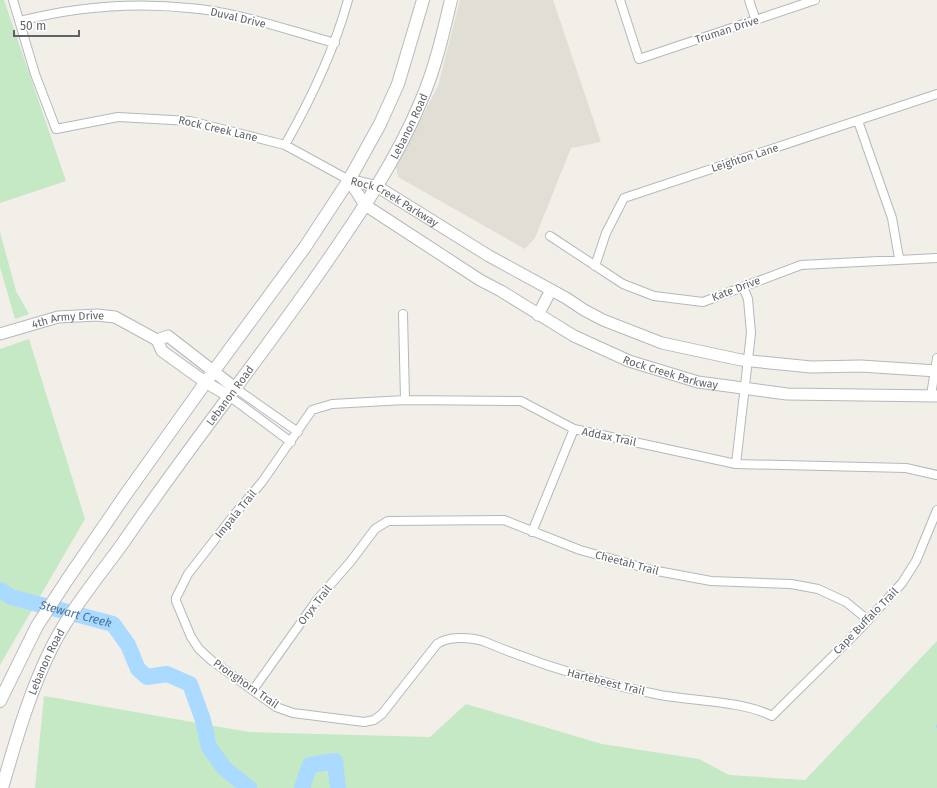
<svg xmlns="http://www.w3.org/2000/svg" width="937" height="788" font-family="'Fira Sans',sans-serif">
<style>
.education{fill:#e1ded6}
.green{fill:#c5e8c5}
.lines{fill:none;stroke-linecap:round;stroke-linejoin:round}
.stream{stroke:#aadaff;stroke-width:2.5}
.river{stroke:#aadaff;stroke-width:16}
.minor-casing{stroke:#b5b8bc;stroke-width:10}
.tertiary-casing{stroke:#b5b8bc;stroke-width:13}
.secondary-casing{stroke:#b6babf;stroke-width:14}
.minor{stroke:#fff;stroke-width:8}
.tertiary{stroke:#fff;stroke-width:11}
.secondary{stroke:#fff;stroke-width:12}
.labels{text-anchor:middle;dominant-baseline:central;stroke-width:3.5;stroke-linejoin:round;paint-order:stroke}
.street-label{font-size:11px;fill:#5f6368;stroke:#fff}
.water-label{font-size:12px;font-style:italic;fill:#4174aa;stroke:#fff}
</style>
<rect width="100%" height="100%" fill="#f1efe8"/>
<path class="education" d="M460,0H553L601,142L571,148L535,238L525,249L398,177L396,167L438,86Z"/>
<path class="green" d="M0,0H4L66,181L0,203Z
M0,232L16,291L29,314L15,319L0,267Z
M29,339L85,519L0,665V349Z
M937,641V788H35L44,696L249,732L430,737L466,704L602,744L699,759L729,775L805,780Z"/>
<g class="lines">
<path class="stream" d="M937,726V727"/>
<g class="river">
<path id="s1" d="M0,590L11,597L113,624L128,645L138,669L147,677L167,674L190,684L203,720L209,747L224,768L249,788"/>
<path d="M302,788L310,765L335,761L338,788"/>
</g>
<defs>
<path id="minor" d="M13,0L35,74L56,129L118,117L190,121L285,145L349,180
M620,0L639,59L815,0
M749,0L756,21
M20,21C75,7 132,2 189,8C239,12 287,30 335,43
M858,121L892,218L899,258
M285,145C311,99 334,51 348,0
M550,236L623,284L654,296L703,302L801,265L937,258
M595,266L606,233L624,198L937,94
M403,314L405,400
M235,388L298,432
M931,395L937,358
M229,396L291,442
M736,464L751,333L748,299L743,287
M937,475L906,468L736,464L574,429L521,401L405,400L332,404L312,410L262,482L234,515L188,574L176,598V601L191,637L199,649L211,660L276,707L293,713L364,722L374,720L382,714L437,644C448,636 470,637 483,641C540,665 599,683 660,695C694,701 743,701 772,716L856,633L902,583L916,561L937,510
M532,532L574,429
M253,690L317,600L351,561L375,529L388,521L504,520L580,550L652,570L711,581L791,584L818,589L846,602L868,620"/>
<g id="tertiary">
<path id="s2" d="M349,180L365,205L480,280L501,291L574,336L629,361L698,382L787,394L937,396"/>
<path id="s3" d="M349,180L378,187L489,256L566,298L584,310L603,320L662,343L741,360L811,367L861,366L937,371"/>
<path d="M538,315L551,290"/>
<path id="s4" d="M0,334L58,317L97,315L115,317L157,340L162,351L205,382L229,396"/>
<path d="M157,340L168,336L235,388"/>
</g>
<g id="secondary">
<path d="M0,701L37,626L67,580L126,494L213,372L305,247L349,180L380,124L398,84L423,0"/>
<path id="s5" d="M2,788C16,740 30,690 53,645C72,608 99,576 123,543C189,446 262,356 328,260C363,209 397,159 421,101C435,69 443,34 451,0"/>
</g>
</defs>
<use href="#minor" class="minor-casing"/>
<use href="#tertiary" class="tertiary-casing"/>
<use href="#secondary" class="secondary-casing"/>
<use href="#minor" class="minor"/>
<use href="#tertiary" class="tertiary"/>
<use href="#secondary" class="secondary"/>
</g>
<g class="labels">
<g class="street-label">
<text transform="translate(238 18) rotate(13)">Duval Drive</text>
<text transform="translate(727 30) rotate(-18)">Truman Drive</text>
<text stroke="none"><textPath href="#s5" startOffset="782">Lebanon Road</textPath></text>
<text transform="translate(218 129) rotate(13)">Rock Creek Lane</text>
<text transform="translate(745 158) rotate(-18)">Leighton Lane</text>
<text stroke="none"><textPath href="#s3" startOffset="51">Rock Creek Parkway</textPath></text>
<text transform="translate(736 289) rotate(-21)">Kate Drive</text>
<text stroke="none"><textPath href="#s4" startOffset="70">4th Army Drive</textPath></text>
<text stroke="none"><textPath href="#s2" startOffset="380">Rock Creek Parkway</textPath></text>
<text stroke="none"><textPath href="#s5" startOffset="458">Lebanon Road</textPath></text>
<text transform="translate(609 437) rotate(12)">Addax Trail</text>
<text transform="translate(236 514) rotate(-51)">Impala Trail</text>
<text transform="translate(627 563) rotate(15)">Cheetah Trail</text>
<text transform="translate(315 605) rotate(-52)">Oryx Trail</text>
<text transform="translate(866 621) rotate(-46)">Cape Buffalo Trail</text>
<text stroke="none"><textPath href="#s5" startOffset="134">Lebanon Road</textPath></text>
<text transform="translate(606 682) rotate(14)">Hartebeest Trail</text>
<text transform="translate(246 684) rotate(35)">Pronghorn Trail</text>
</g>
<g class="water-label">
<text stroke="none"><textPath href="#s1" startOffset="80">Stewart Creek</textPath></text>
</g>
</g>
<path d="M14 30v6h65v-6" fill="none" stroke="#5f6368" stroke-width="2"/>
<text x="20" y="30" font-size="12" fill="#5f6368" stroke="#ffffff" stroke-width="3" paint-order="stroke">50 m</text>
</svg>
